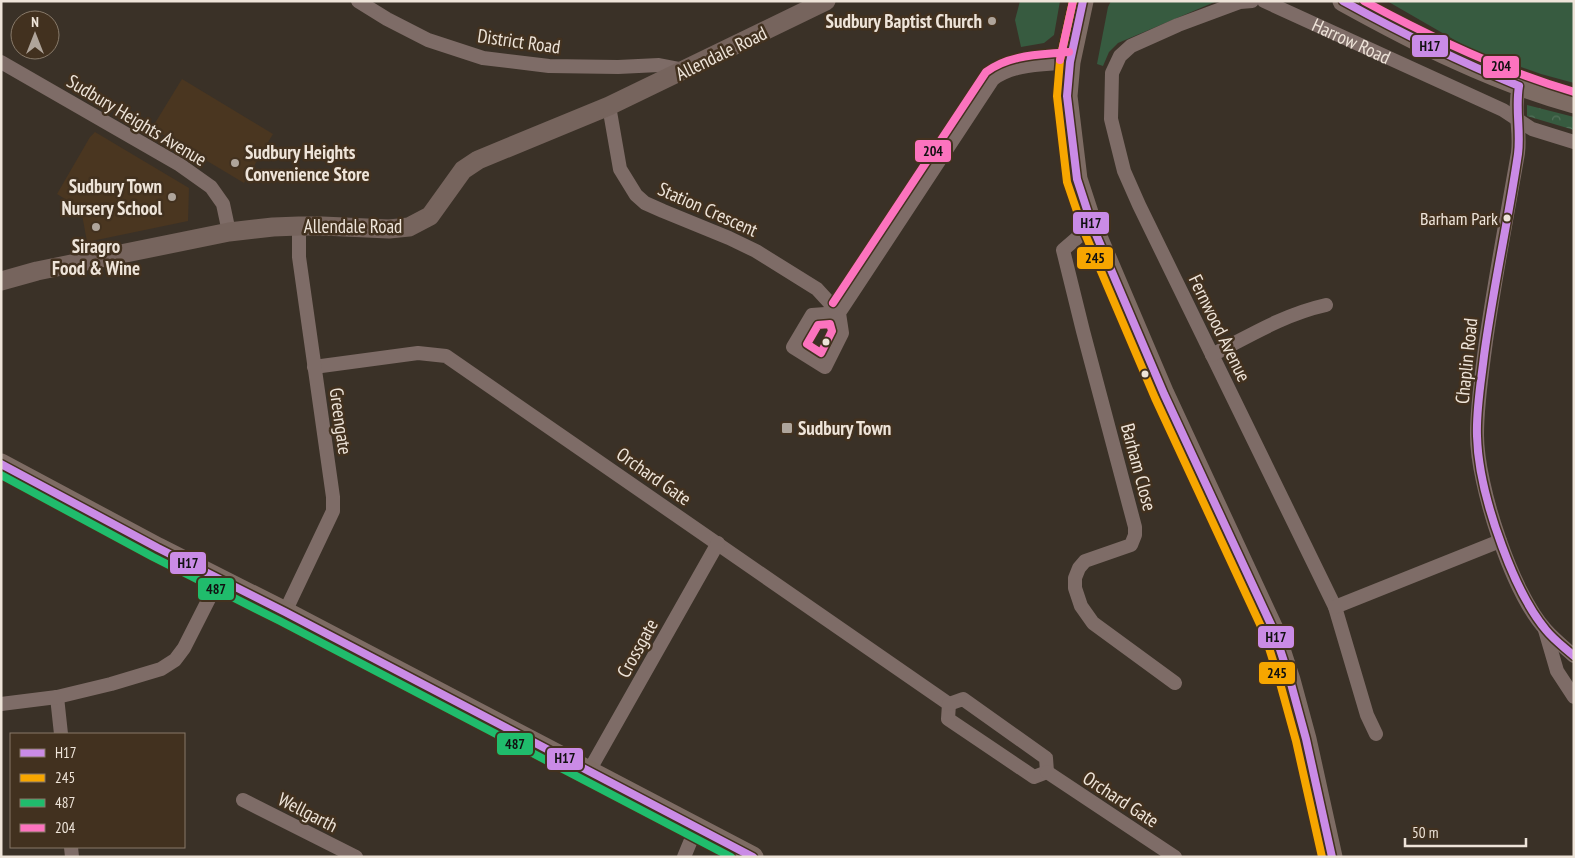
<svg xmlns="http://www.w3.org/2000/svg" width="1575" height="858" font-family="'PT Sans Narrow',sans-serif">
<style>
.built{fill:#4a3620}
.green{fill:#375b40}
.forest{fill:url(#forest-crowns)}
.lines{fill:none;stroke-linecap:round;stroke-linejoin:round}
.street{stroke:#7e6c67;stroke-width:14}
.secondary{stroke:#76645d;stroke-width:19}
.primary{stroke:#7e6c64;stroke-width:21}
.bus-1-casing{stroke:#42311f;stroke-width:11}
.bus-2-casing{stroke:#42311f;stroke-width:11}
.bus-3-casing{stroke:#42311f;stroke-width:11}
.bus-4-casing{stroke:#42311f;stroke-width:11}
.bus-1{stroke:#ca8be6;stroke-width:8}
.bus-2{stroke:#f7a600;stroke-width:8}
.bus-3{stroke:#20bc6c;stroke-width:8}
.bus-4{stroke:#fc73be;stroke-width:8}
.poi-dot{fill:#afa59b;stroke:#42311f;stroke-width:2}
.bus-dot{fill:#eee4d9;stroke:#42311f;stroke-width:2}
.labels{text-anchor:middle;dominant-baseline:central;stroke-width:5;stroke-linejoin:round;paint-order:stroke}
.bus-label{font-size:18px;fill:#eee4d9;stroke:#42311f;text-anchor:end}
.poi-label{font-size:19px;font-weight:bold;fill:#eee4d9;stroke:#42311f;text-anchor:end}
.street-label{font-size:19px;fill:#eee4d9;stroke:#42311f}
.line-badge{stroke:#42311f;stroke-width:2}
.pale-badge-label{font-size:14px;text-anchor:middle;font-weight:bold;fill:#111}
</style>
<defs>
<pattern id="forest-crowns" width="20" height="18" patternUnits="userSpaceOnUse" patternTransform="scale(1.25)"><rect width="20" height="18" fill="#375b40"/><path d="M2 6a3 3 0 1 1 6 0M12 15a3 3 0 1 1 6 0" fill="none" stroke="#54725b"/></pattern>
</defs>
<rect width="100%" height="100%" fill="#3a3127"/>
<path class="built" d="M182,79L273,134L244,183L152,128Z
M95,132L189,188L188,221L87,242L81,209L57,194L90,137Z"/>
<path class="green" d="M1020,1H1060L1054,35L1044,43L1021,47L1015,20Z
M1111,1H1217L1118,43L1109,52L1103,66L1097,64L1108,7Z
M1387,1H1574V83L1541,74L1472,50Z"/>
<path class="forest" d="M1527,105L1574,117V130L1527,116Z"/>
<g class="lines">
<g class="street">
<path d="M358,1L387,19L428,40L483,58L549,66L618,67L659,65L685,70"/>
<path d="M1252,1L1240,2L1178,25L1131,46L1120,56L1112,73L1111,119L1124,171L1139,205L1335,607L1367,715L1376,734"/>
<path id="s1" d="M1264,1L1503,110L1532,129L1574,142"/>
<path d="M1,62L180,165L211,187L223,204L229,232"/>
<path d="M1519,86C1513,113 1521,128 1518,153C1507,216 1495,278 1486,341C1482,372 1477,404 1477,435C1477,485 1512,593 1546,630C1554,639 1564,647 1574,656"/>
<path d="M609,106L620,169L636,195L645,203L663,211L729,238L756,251L817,289L839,313"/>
<path d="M1092,225L1063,250L1083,331L1135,527V535L1131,545L1085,561L1079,568L1075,578V588L1081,606L1093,623L1175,683"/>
<path d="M839,313L812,315L793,347L825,367L842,333L839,313L993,79C1015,63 1044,65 1070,62"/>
<path d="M1212,355C1249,336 1285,314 1326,305"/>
<path d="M314,367L418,353L446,356L949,704"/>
<path d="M1335,607L1500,541"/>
<path d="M285,612L333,511V497L299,257V226"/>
<path d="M1545,630L1557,671L1574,697"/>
<path d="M57,697L61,734"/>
<path d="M1,704L57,697L111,684L161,669L175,660L184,648L219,579"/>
<path d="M949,704L948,719L1034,777L1047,772"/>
<path d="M949,704L963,699L1046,758L1047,772"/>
<path d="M589,771L718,543"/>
<path d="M1047,772L1175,857"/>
<path d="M243,800L356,857"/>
<path d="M71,847L72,857"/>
<path d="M684,857L696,828"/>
</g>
<path class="secondary" d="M1,281L37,271L229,232L273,227L299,226H322L389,229L409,227L430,216L463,170L478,160L609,106L826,1"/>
<path class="primary" d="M1083,1L1070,62L1067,96L1077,179L1092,225L1164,394L1274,631L1290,680L1306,739L1332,857
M1343,1C1417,42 1492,80 1574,103
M1,464L158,548L285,612L753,857"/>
<defs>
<path id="bus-1" d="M1083,1L1070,62L1067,96L1077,179L1092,225L1164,394L1274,631L1290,680L1306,739L1332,857
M1343,1C1401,33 1458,61 1519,86
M1519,86C1515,109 1521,131 1518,154C1508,222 1493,288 1484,356C1481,382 1476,409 1477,436C1478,473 1489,511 1502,546C1513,576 1526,606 1546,630C1554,640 1564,647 1574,656
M1,464L158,548L285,612L753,857"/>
<path id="bus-2" d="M1073,1L1060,60L1057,96L1067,182L1083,229L1155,398L1265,635L1280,683L1296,741L1322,857"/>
<path id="bus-3" d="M1,475L153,557L280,621L731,857"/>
<path id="bus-4" d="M1364,1C1432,38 1500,70 1574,92
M1060,60L1073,1
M833,303L986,72C1010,54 1040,55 1069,52
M830,324L832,331L821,353L807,344L818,325Z"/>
</defs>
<use href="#bus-1" class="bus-1-casing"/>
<use href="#bus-2" class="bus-2-casing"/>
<use href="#bus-3" class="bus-3-casing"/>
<use href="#bus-4" class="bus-4-casing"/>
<use href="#bus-1" class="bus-1"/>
<use href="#bus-2" class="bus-2"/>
<use href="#bus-3" class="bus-3"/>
<use href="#bus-4" class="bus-4"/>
</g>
<g class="poi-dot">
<circle cx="992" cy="21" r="5"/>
<circle cx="235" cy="163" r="5"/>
<circle cx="172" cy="197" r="5"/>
<circle cx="96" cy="227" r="5"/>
<rect x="781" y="422" width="12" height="12" rx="2.5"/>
</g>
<g class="bus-dot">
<circle cx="1507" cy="218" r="4.5"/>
<circle cx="826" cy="342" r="4.5"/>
<circle cx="1145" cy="374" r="4.5"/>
</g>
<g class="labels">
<g class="bus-label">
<text x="1498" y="218">Barham Park</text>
</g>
<g class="poi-label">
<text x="982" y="21">Sudbury Baptist Church</text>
<text x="245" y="152" text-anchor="start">Sudbury Heights<tspan x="245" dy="22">Convenience Store</tspan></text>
<text x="162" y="186">Sudbury Town<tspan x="162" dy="22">Nursery School</tspan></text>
<text x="96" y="246" text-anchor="middle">Siragro<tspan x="96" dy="22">Food &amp; Wine</tspan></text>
<text x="798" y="428" text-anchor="start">Sudbury Town</text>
</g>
<g class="street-label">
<text transform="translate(519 41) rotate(8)">District Road</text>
<text stroke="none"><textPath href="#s1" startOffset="96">Harrow Road</textPath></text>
<text transform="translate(721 53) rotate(-26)">Allendale Road</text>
<text transform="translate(137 120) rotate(31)">Sudbury Heights Avenue</text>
<text transform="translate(708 209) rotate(24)">Station Crescent</text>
<text x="353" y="226">Allendale Road</text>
<text transform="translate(1220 328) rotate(64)">Fernwood Avenue</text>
<text transform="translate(1466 361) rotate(-84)">Chaplin Road</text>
<text transform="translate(341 421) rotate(82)">Greengate</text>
<text transform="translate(1139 467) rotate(75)">Barham Close</text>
<text transform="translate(654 476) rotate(35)">Orchard Gate</text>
<text transform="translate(637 648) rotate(-61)">Crossgate</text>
<text transform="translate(1121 799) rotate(33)">Orchard Gate</text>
<text transform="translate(308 812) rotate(27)">Wellgarth</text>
</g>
</g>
<g class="line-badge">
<rect x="1411" y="34" width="38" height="24" rx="5" fill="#ca8be6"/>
<rect x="1482" y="55" width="38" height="24" rx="5" fill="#fc73be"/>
<rect x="914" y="139" width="38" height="24" rx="5" fill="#fc73be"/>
<rect x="1072" y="211" width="38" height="24" rx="5" fill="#ca8be6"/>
<rect x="1076" y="246" width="38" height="24" rx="5" fill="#f7a600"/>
<rect x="169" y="551" width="38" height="24" rx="5" fill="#ca8be6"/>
<rect x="197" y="577" width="38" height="24" rx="5" fill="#20bc6c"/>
<rect x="1257" y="625" width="38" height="24" rx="5" fill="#ca8be6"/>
<rect x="1258" y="661" width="38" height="24" rx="5" fill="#f7a600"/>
<rect x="496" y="732" width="38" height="24" rx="5" fill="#20bc6c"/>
<rect x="546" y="747" width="38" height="24" rx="5" fill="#ca8be6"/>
</g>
<g class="pale-badge-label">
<text x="1430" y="51">H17</text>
<text x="1501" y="71">204</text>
<text x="933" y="156">204</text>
<text x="1091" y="228">H17</text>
<text x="1095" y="263">245</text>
<text x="188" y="568">H17</text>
<text x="216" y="594">487</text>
<text x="1276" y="642">H17</text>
<text x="1277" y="678">245</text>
<text x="515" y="749">487</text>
<text x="565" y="763">H17</text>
</g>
<rect width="1575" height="858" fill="none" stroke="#eee4d9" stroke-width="5"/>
<rect x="10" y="733" width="175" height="115" fill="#42311f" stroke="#877969"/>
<rect x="20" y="749" width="25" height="8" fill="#ca8be6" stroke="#877969"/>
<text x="55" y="758" font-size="15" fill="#eee4d9">H17</text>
<rect x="20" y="774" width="25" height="8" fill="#f7a600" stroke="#877969"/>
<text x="55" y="783" font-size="15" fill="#eee4d9">245</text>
<rect x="20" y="799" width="25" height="8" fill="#20bc6c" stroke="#877969"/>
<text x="55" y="808" font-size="15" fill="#eee4d9">487</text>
<rect x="20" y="824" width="25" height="8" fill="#fc73be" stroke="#877969"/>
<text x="55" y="833" font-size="15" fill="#eee4d9">204</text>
<g transform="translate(35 35)"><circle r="24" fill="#42311f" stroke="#877969"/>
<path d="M0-4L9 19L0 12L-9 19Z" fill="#afa59b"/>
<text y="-8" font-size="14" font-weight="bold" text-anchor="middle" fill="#eee4d9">N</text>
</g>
<path d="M1405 838v8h121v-8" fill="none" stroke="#eee4d9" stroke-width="2.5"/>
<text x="1412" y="838" font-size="15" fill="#eee4d9" stroke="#42311f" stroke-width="4" paint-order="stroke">50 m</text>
</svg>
